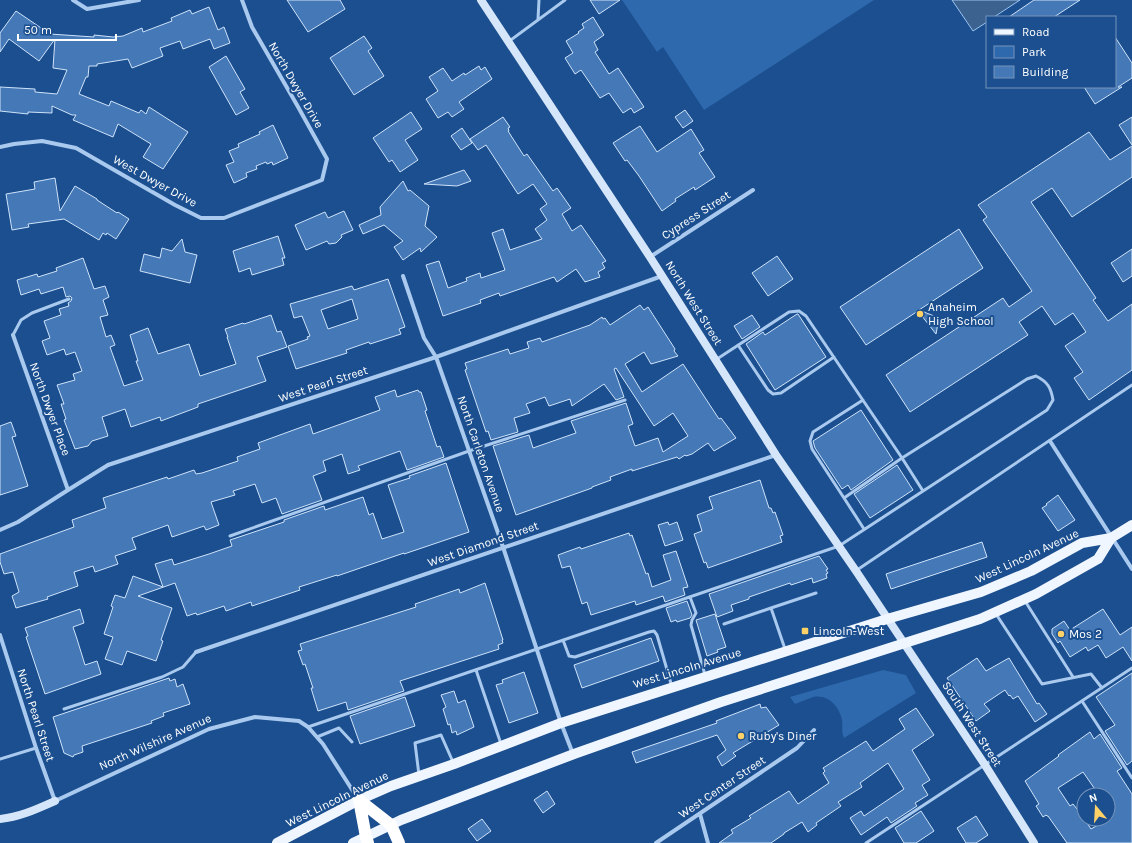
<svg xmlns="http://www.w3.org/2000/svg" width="1132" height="843" font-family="Karla,sans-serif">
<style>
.green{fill:#2e69ad}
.water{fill:#3c6290;stroke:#9cc4f0}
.building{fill:#4478b7;stroke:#cfe3fa;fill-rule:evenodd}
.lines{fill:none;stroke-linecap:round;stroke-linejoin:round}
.lane{stroke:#a9c9ee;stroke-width:3}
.street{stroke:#a9c9ee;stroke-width:4}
.secondary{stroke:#d6e6fa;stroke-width:8}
.primary{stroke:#f0f6ff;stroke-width:10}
.highway{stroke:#fff;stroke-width:12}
.poi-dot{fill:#ffd166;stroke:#1b4f8f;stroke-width:1.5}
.labels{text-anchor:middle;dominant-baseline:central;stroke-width:4;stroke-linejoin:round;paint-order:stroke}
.street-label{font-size:12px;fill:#fff;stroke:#1b4f8f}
.poi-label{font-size:12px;fill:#fff;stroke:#1b4f8f;text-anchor:start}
</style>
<rect width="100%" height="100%" fill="#1b4f8f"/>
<path class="green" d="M622,0H874L704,110L663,47L657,52Z
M883,670L906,675L916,693L844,738C841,732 843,726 842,720C839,706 828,694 813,697C807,699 801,702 795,704L790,697Z"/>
<path class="water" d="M952,0H1020L994,17H987V22L973,31Z"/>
<path class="building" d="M287,0H340L345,9L308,32Z
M590,0H620L599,14Z
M1034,0H1080L1054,17H1009Z
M209,7L218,30L224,27L230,43L214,49L210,39L183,49L180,41L160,48L163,56L132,68L128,59L97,64V66H89L88,77H86L79,94L109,106L111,101L139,113L141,110L146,114L149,107L188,132L163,169L143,157L151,144L118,124L113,137L73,120L76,115H72L52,106V113L28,112V114L0,111V87L35,89V92L57,94L67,70L53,68L55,39L39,61L9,39L0,52V33L16,11L50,34L94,37V35L113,37L123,36L142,28L143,32L172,21L171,18L190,10L192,14Z
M593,17L604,35L594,42L598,50L595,52L609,74L618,68L644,107L634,113L631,108L623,113L609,93L600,98L581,70L575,74L565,58L573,53L566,41L579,33L578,32L584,28L582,24Z
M364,36L372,48L368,51L384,76L354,95L330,58Z
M1115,37L1132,63V78L1118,87H1122L1095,104L1084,87H1115Z
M226,56L245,89L240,92L249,108L236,115L209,67Z
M479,66L481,70L485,67L492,79L459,102L464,109L452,117L448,112L438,118L426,99L438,91L429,77L443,68L452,81L464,73L465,75Z
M685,110L693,121L683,128L675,117Z
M411,112L422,129L405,140L418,160L400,172L392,160L389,162L373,138Z
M503,117L510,127L508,128L509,131H508L524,156L527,154L553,191L557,188L571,208L562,214L572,231L581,225L606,261L602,263L605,268L598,272L600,277L585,282L576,269L557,282L554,277L500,296L499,293L480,300L481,303L443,316L426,265L439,261L448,288L467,281L466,278L480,273L481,278L505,270L492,233L503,229L510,250L542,239L535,229L547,220L540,209L547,204L533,184L518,194L486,145L478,150L470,139Z
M1132,117V145L1119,125Z
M273,125L288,158L273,165L272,162L267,164L266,162L256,166L257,169L246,173L247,177L234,183L226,165L234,162L229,151L239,147L238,144L260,134L259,132Z
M640,126L657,152L691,129L704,150L699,153L715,177L695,190L694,187L675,199L676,201L662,211L639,176L627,160L625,161L613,143Z
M462,128L472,143L461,150L451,136Z
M1089,132L1110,160L1132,146V177L1072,217L1052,188L1031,202L1096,298L1093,300L1108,321L1132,304V370L1089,400L1074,378L1083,372L1065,346L1086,332L1073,313L1055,325L1042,306L1019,322L1028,335L910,412L886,375L1003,298L1009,307L1032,291L983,220L987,217L978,205Z
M464,170L471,181L457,186L424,184Z
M55,178L60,211L75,186L97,199V200L117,213L118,212L129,219L116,239L107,233L106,235L103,233L99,240L64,219L28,224L29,227L12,230L6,194L35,189L34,182Z
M403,181L408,191L410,190L429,206L425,226L437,237L421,252L420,248L403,260L394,247L403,241L384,225L363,234L359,225L381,215L380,207Z
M344,211L353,230L341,235L342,237L336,243L329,244L327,241L306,250L295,225L325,212L328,218Z
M959,229L983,268L919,310L939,318L936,334L918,311L866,345L840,307Z
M278,236L285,258H282L284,265L252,275L250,268L239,272L233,251Z
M182,239L185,252L197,255L190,283L140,271L144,254L160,258L162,248L172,251Z
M1132,249V276L1123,282L1111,263Z
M777,256L793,279L768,296L752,273Z
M83,258L94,289L105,286L109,297L103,300L108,315L100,317L106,337L111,335L115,345L110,347L124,386L143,380L136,361H138L130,335L148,328L158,354L189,344L200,376L236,364L227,337H228L225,329L243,323L244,324L271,315L277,332L281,331L287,347L257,357L266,381L198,404V407L161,421L160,417L131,427L125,409L102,417L108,436L92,441L88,446L75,449L64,420L66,419L61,404H64L57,385L75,380L73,374L82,371L75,352L66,355L64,349L47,355L42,341L50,338L44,321L61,315L59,309L69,306L68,303L71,301L72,298L70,296L66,297L63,287L41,294L39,289L21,295L17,280L37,274L38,277L57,271L56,268Z
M388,279L405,327L399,329L401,334L370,344L369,342L346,350L347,353L296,369L288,346L308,339L307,337L310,336L302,316L294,318L290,304L352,286L354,290ZM352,299L358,319L328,329L321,310Z
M640,305L644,310L648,307L675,349L674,351L678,356L651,364L644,352L625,364L642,392L683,364L719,419L721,418L736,438L714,451L708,443L692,454L686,456L685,455L679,459L677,457L632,471V469L610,477L611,480L592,487V488L516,515L493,446L529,435L533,448L576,433L571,421L626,403L633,424L628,426L635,446L658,438L663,452L688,436L673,413L654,426L616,368L614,369L624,397L616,400L604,384L572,406L570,399L549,406L545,397L526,404L530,413L514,418L518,432L491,440L488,431L486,432L465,370L467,369L465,363L508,349L510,354L529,348L527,342L540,338L542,342L590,325L602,317L603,319L605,318L610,325Z
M797,314H798L826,357L775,390L746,344L763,332L765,335Z
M752,315L760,327L742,339L734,326Z
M395,390L397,397L418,390L419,392H421L427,410L425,411L437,447L440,446L444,457L407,470L400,451L358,466L360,470L348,474L342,454L323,461L326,471L313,476L322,500L282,514L276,498L262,503L255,484L233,491L235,495L211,502L219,525L206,530L204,526L172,537L168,525L132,538L136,549L115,556L118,564L95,572L93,566L74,572L78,586L47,597L48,599L16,608L12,596L19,592L13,572L4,574L0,562V554L74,527L72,520L106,508L103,498L167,477L168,479L194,470L196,474L202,473L238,461L237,457L260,449L258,443L310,424L313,434L380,410L375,397Z
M861,410L893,460L851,490L848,485L842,489L815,448L813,441Z
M11,422L16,436L12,437L28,486L0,495V426Z
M446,463L469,532L404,554V553L337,576V575L299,587L300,590L252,606L251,602L226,611L224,606L197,615L196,613L187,616L175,583L138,596L172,608L161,640L163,641L156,661L127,651L122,665L105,659L113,637L104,634L113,607L111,606L115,595L125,598L133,576L163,587L155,564L172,559L174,565L209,554L232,546L230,540L284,522V520L324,506L325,510L363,497L369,515L373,513L382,539L404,532L388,485L410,478L409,476Z
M897,465L913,490L870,518L854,494Z
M760,480L769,508H771L773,513L775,512L783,535L780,536L782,542L708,568L706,562L704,563L694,534L702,531L697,515L713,509L709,497Z
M1058,495L1075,520L1058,531L1042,508L1047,505L1046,504Z
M668,522L669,525L677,522L683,540L665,546L658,525Z
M629,533L630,536L632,535L646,574L648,573L652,587L671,580L663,555L676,551L688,587L683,588L685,595L665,602L663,596L636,605L635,601L591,615L587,602L582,604L570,566L562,568L558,555L580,547L581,549Z
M982,542L987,557L891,589L886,574Z
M819,556L828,569L826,570L828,573L826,574L827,578L813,583L812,578L791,585L790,583L749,597V599L731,605L733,611L717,617L709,594Z
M485,583L503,640H502L503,643L498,645L499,649L400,681L404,691L348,710L346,702L318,711L311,688H313L305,664L303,665L298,651L302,650L300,644L416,607L415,604L459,589L460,593Z
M687,601L692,615L690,618L677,622L676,620L671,622L666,608Z
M80,609L84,623L73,627L77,639L85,665L97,661L101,674L45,694L26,637L28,636L25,628Z
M1103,609L1120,635L1132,627V661L1123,647L1106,658L1098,645L1088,651L1086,647L1070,657L1060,641L1058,643L1052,634V629L1064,621L1070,630Z
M715,614L726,647L717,650L718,652L707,656L696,620Z
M651,638L659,661L582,688L574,665Z
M977,658L986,671L1009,658L1037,704L1039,703L1047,714L1035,722L1018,696L1013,699L1010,695L1009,696L1005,690L984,704L990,711L976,721L947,678Z
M524,672L538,713L509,723L496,685L503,683L502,680Z
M1132,673V761L1127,765L1105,731L1115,725L1096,697Z
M169,678L170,681L175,679L177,687L183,684L190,704L163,713L164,716L151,721L152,723L82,746L83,752L74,755L73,757L64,753L53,717Z
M454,691L458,703L465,700L474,727L457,735L456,731L452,733L450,724L448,725L443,709L446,707L441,695Z
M405,697L415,726L360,744L350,716Z
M760,704L761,708L766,707L779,725L733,753L736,756L722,766L717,757L726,750L717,735L636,763L632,752L717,723L716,721Z
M916,708L934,735L912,750L930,780L922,785L928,795L915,803L917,806L891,823L887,817L861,835L850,818L861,811L864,816L904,789L888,763L860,783L862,787L838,802L841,806L816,823L817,825L808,832L802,822L784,833V834L771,843H719L733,833L731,830L751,818L749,816L789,791L798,804L829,783L823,773L825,771L823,768L866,741L873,751L905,729L899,719Z
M1090,732L1094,739L1100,734L1122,768L1117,771L1132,794V843H1067L1048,816H1047L1046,815L1043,817L1036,806L1039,804L1025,781L1059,756L1058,755ZM1083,772L1099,795H1108V819L1091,829L1078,809H1077L1073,804L1070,806L1058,788Z
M547,791L555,804L543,813L534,800Z
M921,811L934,831L916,843H904L895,828Z
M976,816L988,835L976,843H966L957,828Z
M482,819L491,831L477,841L468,829Z"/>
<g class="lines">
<path class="lane" d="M538,19L539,0
M508,42L565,0
M13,335L21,320L32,313L69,299
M738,345L768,390L773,394L781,393L834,357
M844,498L812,449L810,441L813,432L863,400
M864,529L844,498L902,458L923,491
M230,536L469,451L625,400
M857,570L1132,385
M690,597L696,613L692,620L691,625L705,675
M1025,601L1073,677
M996,614L1042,684L1091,674L1102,688
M724,624L771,608
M563,640L569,656L575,657L649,632L654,631L657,635L672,687
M785,649L771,608L816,593
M476,670L501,744
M1082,701L1132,778
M64,709L162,677L183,667L196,652
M308,727L839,546L1047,410L1053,400C1051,388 1048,382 1036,376L1027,379L902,458L806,316L799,311L789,312L717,359
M317,737L339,728L352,742
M0,759L36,748
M419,775L415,743L441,735L453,762
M866,843L1132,668"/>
<path class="street" d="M73,0L87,9L139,0
M0,147L14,144L42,141L76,148L175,205L201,218H224L322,180L327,159L297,105L252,27L242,0
M650,257L753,190
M403,276L424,338L436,357L503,547L561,723L573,754
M13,335L68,490
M1050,441L1132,569
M0,530L18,522L68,490L108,465L436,357L662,276
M0,635L36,748L55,801L209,729L255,717L299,721L308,727L323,744L358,799
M196,652L776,455
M700,814L708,843
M656,843L797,748L814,730"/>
<path class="secondary" d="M481,0L650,257L776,455L856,571L985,765L1034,843
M0,819C20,817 37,809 55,801"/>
<path class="primary" d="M277,843L359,800L391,786L454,764L561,723L887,619L981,592L1031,571L1082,543L1111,538
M353,843L401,820L574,754L721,702L980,619L1036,594L1098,559L1111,538L1132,525"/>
<path class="highway" d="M359,800L391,825L399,843
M359,800L366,837L368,843"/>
</g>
<g class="poi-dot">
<circle cx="920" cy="314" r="4"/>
<rect x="801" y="627" width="8" height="8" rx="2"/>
<circle cx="1061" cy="634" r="4"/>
<circle cx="741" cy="736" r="4"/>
</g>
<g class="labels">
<g class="street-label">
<text transform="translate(296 85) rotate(60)">North Dwyer Drive</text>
<text transform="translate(155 181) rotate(29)">West Dwyer Drive</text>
<text transform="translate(696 215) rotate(-33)">Cypress Street</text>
<text transform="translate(694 303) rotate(58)">North West Street</text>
<text transform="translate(323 384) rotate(-18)">West Pearl Street</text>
<text transform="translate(50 409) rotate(70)">North Dwyer Place</text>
<text transform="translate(481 454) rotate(71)">North Carleton Avenue</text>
<text transform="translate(483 544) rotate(-19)">West Diamond Street</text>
<text transform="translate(1027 556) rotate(-25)">West Lincoln Avenue</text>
<text transform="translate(687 668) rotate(-17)">West Lincoln Avenue</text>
<text transform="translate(36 715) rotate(72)">North Pearl Street</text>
<text transform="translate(972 724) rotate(57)">South West Street</text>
<text transform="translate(155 742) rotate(-24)">North Wilshire Avenue</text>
<text transform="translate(722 787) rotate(-34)">West Center Street</text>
<text transform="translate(337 799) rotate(-26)">West Lincoln Avenue</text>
</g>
<g class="poi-label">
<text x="928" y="307">Anaheim<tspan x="928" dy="14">High School</tspan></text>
<text x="813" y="631">Lincoln-West</text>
<text x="1069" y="634">Mos 2</text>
<text x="749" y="736">Ruby's Diner</text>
</g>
</g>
<rect x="986" y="16" width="130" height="72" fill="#1b4f8f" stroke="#7695bc"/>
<rect x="994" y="29" width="20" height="6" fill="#f0f6ff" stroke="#7695bc"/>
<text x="1022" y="36" font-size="12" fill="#ffffff">Road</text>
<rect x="994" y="46" width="20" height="12" fill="#2e69ad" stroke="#7695bc"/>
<text x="1022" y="56" font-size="12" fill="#ffffff">Park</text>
<rect x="994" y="66" width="20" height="12" fill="#4478b7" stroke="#7695bc"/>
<text x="1022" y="76" font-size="12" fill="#ffffff">Building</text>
<g transform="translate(1096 807) rotate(342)"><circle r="19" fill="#1b4f8f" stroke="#7695bc"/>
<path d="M0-3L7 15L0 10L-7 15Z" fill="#ffd166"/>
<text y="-6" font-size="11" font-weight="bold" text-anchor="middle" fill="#ffffff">N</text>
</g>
<path d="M18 34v6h98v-6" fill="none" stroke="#ffffff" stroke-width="2"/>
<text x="24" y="34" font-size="12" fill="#ffffff" stroke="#1b4f8f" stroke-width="3" paint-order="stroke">50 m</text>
</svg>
